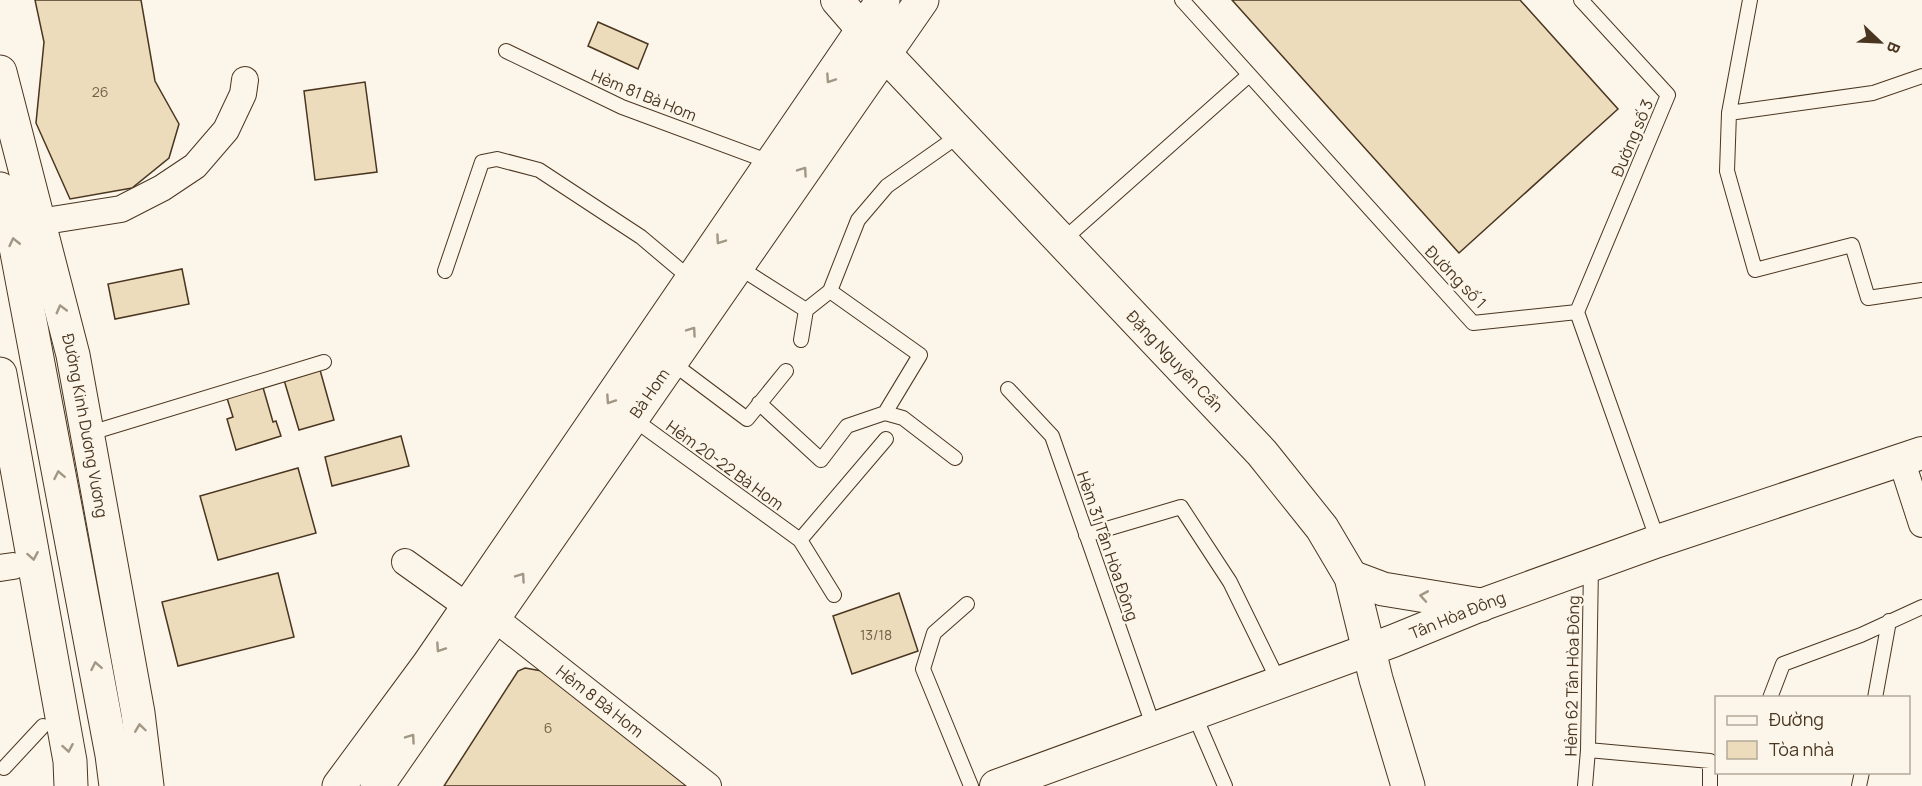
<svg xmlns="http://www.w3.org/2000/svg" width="1922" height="786" font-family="Manrope,sans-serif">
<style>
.building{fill:#ecdcbc;stroke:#4a3520;stroke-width:1.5}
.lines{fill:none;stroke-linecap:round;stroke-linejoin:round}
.service-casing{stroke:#4a3520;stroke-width:16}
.minor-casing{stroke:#4a3520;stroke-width:28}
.tertiary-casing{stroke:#4a3520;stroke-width:34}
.secondary-casing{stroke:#4a3520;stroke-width:35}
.primary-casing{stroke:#4a3520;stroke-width:35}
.service{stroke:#fbf6e9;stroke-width:14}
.minor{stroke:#fbf6e9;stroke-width:26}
.tertiary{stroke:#fbf6e9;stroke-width:32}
.secondary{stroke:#fbf6e9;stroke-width:33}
.primary{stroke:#fbf6e9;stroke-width:33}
.oneway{stroke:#a29684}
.labels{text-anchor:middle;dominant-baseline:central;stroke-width:4.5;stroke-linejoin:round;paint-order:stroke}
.number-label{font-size:14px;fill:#725f47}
.street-label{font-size:16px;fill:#4a3520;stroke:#fbf6e9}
</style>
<rect width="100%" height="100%" fill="#fbf6e9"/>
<path class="building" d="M35,0H141L155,81L179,124L169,158L132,188L70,199L36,123L44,42Z
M1232,0H1520L1618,109L1459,253Z
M598,22L648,44L638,69L588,46Z
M365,82L377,172L315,180L304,91Z
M182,269L189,304L115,319L108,284Z
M320,370L334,420L299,430L284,380Z
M262,384L273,422L276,421L281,436L236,450L227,419L233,417L226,395Z
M401,436L409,466L332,486L325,457Z
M298,468L316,533L218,560L200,496Z
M278,573L294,637L178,666L162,602Z
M899,593L918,651L852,674L833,616Z
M525,668L542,671L687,786H444L518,671Z"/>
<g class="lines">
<defs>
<path id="service" d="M1182,0L1473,323L1577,312L1658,541
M1750,0L1729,113L1727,171L1755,270L1852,245L1868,298L1922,290
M506,51L622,107L773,163
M1729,113L1873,93L1922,76
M1062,241L1249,75
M737,266L806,310
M445,271L482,162L497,159L539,170L641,237L692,280
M830,291L920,355L885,413
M1577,312L1668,95L1581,0
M801,340L806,310L830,291L858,220L887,186L961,134
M671,362L747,419L786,371
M1008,389L1052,436L1154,728
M759,403L821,460L847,426L885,413L903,418L955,458
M632,418L800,540L834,595
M87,434L324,362
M1086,535L1181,507L1230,582L1279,682
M800,540L886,439
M967,604L934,633L923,669L971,786
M1770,698L1783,664L1861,635L1922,607
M1875,698L1889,621
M1194,714L1225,786
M1588,750L1710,761V786
M4,768L43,726
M1585,786L1588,750L1591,566
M1859,786L1862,772"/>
<g id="minor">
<path d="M39,222L121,209L162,188L195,166L226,130L243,94L245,80"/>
<path d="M1901,459L1922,524"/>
<path d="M405,562L468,607"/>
<path d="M0,568L13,566"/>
<path id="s1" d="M493,617L708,786"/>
</g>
<g id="tertiary">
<path d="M837,0L863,30"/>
<path id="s2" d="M996,786L1393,641L1481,605L1658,541L1922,453"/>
</g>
<g id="secondary">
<path id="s3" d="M866,34L1262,453L1322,528L1351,577L1376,679L1408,786"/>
<path d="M1351,577L1383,589L1481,605"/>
</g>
<g id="primary">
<path id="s4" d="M0,72L73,355L138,713L147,786"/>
<path d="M0,189L15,242L112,755L116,786"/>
<path d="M0,374L70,761L71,786"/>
<path d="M339,786L429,664L883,0"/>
<path id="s5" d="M377,786L922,0"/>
</g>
</defs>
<use href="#service" class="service-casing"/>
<use href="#minor" class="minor-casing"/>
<use href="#tertiary" class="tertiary-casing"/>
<use href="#secondary" class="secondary-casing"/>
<use href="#primary" class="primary-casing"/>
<use href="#service" class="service"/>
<use href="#minor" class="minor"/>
<use href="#tertiary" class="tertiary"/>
<use href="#secondary" class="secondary"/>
<use href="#primary" class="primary"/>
</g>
<defs><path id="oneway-chevron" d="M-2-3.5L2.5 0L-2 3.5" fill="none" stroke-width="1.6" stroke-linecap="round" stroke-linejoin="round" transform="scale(1.5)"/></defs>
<g class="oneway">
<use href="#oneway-chevron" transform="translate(830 79) rotate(124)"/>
<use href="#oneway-chevron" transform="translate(803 171) rotate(-55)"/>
<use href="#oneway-chevron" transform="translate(720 240) rotate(125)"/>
<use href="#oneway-chevron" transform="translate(14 242) rotate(-103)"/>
<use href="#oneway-chevron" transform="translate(61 309) rotate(-105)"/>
<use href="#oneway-chevron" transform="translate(692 331) rotate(-55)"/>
<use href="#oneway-chevron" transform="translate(610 400) rotate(124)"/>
<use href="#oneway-chevron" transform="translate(59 475) rotate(-101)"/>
<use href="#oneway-chevron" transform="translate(33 556) rotate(80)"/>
<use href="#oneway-chevron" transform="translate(521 577) rotate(-55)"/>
<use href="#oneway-chevron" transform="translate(1424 596) rotate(-170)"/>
<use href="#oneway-chevron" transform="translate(440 648) rotate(124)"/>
<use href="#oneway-chevron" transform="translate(96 666) rotate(-101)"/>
<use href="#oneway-chevron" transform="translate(140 728) rotate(-98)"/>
<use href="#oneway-chevron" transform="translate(411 738) rotate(-55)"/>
<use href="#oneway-chevron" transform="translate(68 748) rotate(80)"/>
</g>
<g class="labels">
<g class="number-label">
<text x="100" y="91">26</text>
<text x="876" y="634">13/18</text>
<text x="548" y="727">6</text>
</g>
<g class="street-label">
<text transform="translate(644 95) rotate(22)">Hẻm 81 Bà Hom</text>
<text transform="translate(1632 138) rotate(-67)">Đường số 3</text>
<text transform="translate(1456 277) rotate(46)">Đường số 1</text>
<text stroke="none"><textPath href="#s3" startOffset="450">Đặng Nguyên Cẩn</textPath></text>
<text stroke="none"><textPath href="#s5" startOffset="478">Bà Hom</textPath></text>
<text stroke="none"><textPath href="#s4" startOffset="364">Đường Kinh Dương Vương</textPath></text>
<text transform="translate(725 465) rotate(36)">Hẻm 20-22 Bà Hom</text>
<text transform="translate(1108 546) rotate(71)">Hẻm 31 Tân Hòa Đông</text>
<text stroke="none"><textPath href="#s2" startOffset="492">Tân Hòa Đông</textPath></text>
<text transform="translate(1572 676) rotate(-89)">Hẻm 62 Tân Hòa Đông</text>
<text stroke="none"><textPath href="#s1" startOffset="136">Hẻm 8 Bà Hom</textPath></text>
</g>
</g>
<rect x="1715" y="696" width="195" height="78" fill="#fbf6e9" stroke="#b4a999" stroke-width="1.5"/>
<rect x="1727" y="716" width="30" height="9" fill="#fbf6e9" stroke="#b4a999" stroke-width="1.5"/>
<text x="1769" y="726" font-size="18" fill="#4a3520">Đường</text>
<rect x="1727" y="741" width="30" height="18" fill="#ecdcbc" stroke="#b4a999" stroke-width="1.5"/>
<text x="1769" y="756" font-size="18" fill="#4a3520">Tòa nhà</text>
<g transform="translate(1880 42) rotate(113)" stroke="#fbf6e9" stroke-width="4.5" paint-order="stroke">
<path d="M0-4.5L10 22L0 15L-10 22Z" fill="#4a3520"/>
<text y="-9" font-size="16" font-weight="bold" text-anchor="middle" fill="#4a3520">B</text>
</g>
</svg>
